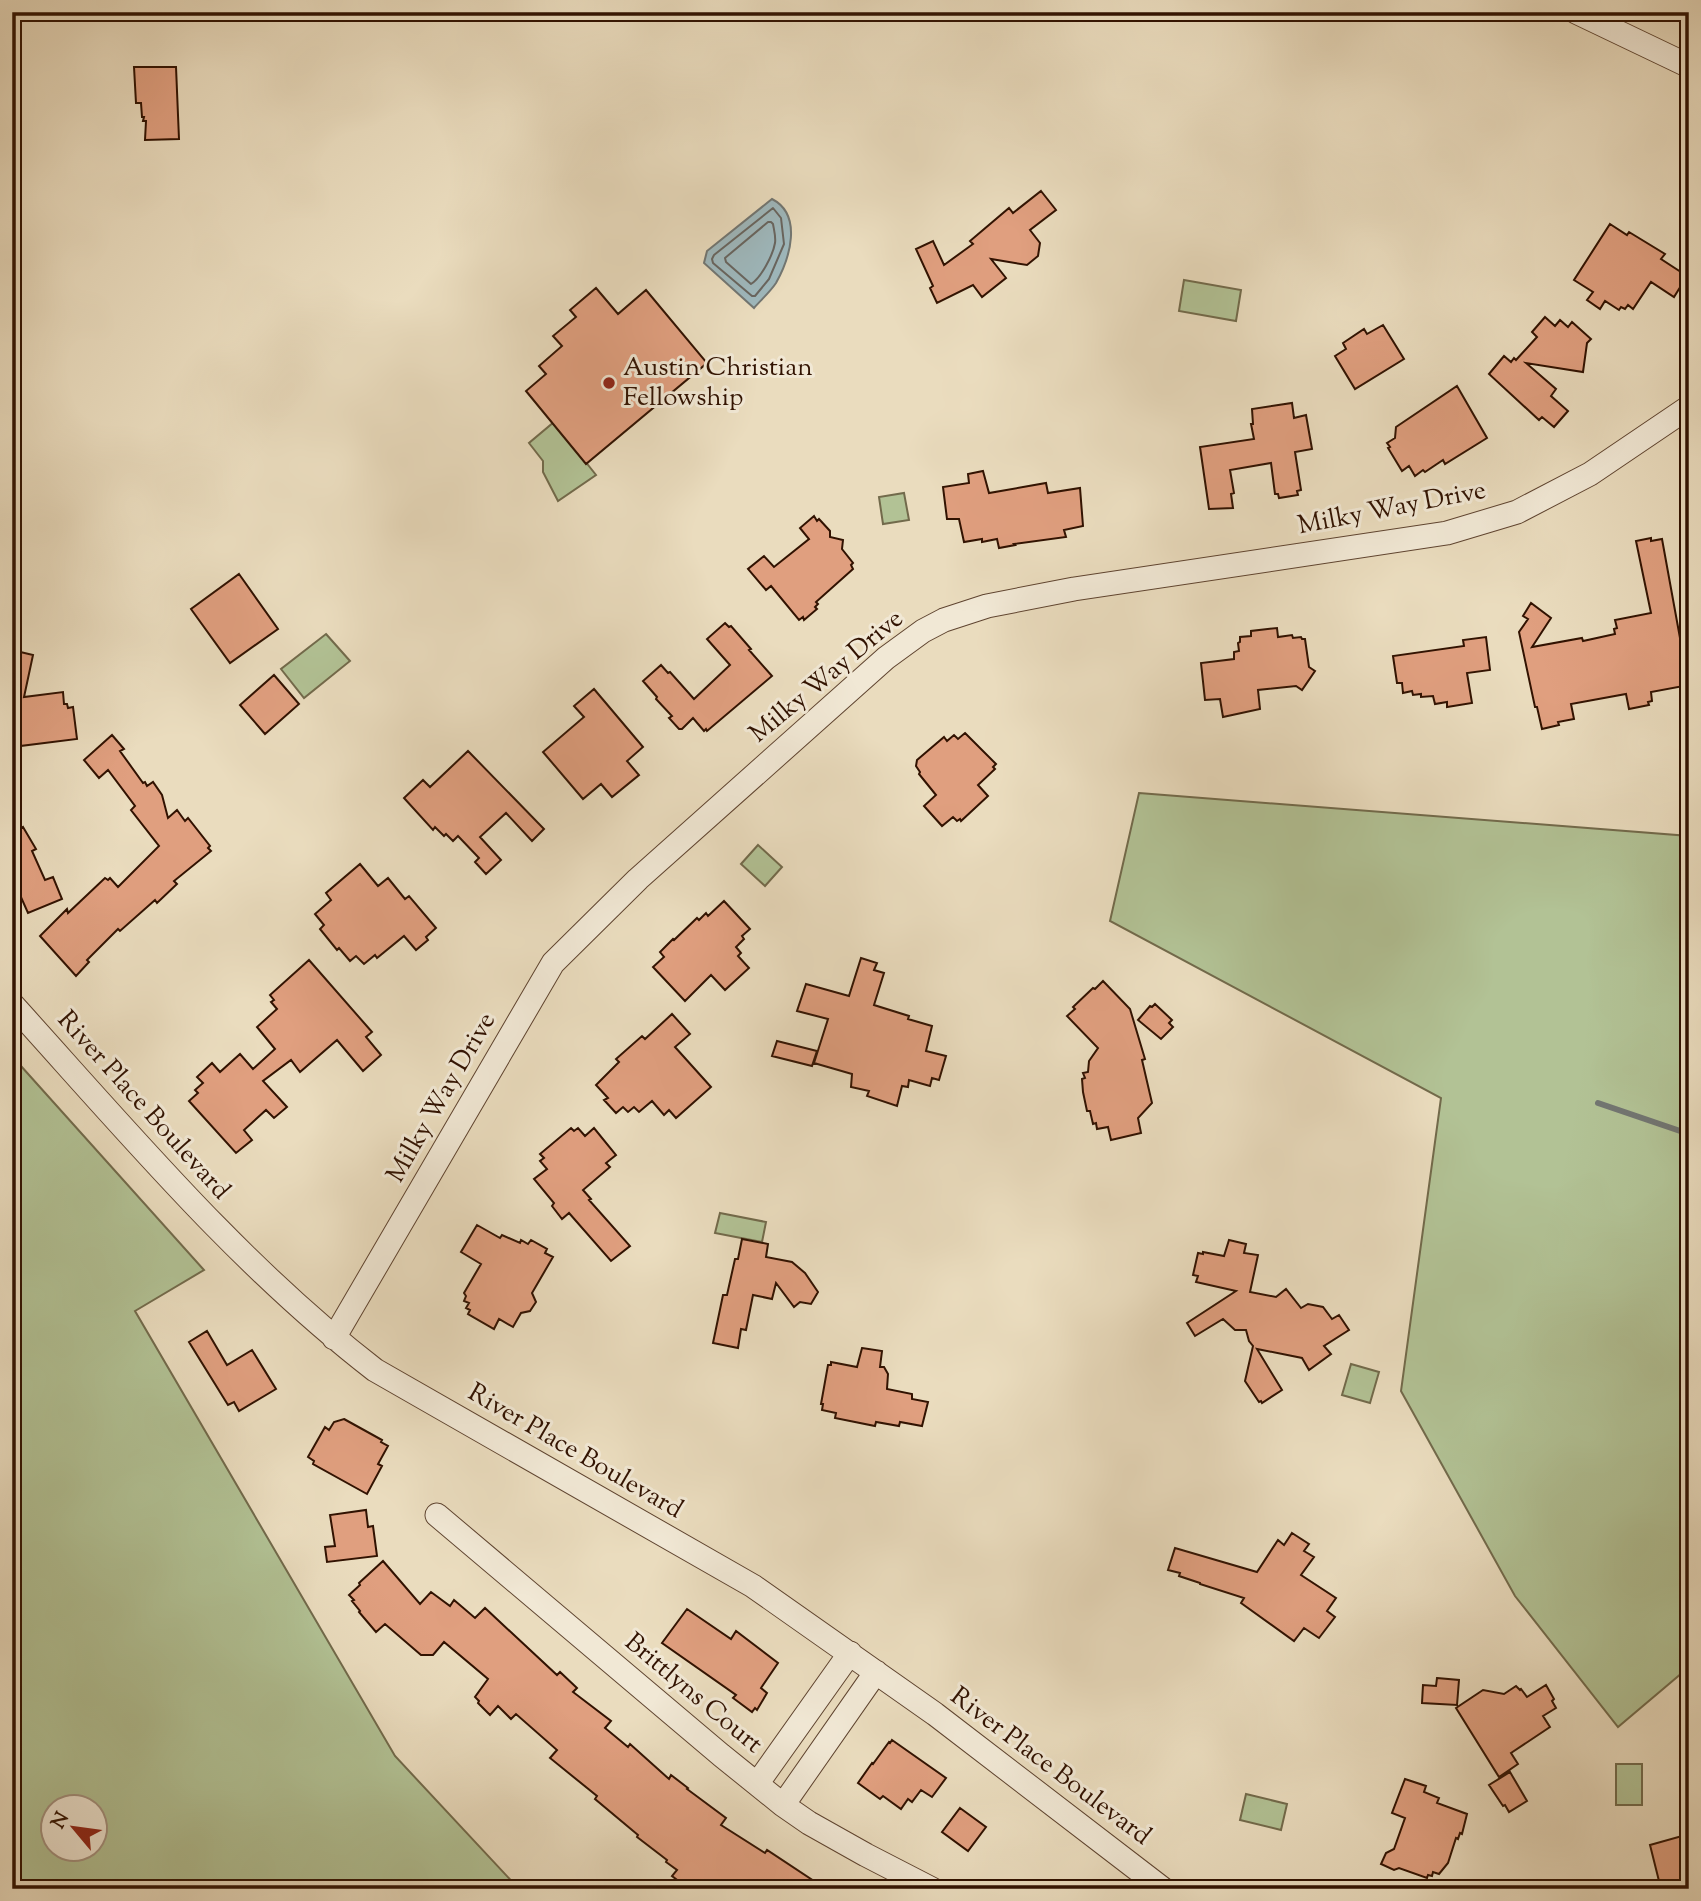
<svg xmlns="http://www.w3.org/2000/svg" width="1701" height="1901" font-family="'Sorts Mill Goudy',serif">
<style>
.green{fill:#b2c295;stroke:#726a4b;stroke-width:2;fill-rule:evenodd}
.water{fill:#9eb8bd;stroke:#727672;stroke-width:2}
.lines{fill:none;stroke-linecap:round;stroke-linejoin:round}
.shore{stroke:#68655f;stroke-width:2}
.stream{stroke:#727672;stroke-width:6}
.building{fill:#e09f7f;stroke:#311201;stroke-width:2}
.minor-casing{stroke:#5f4430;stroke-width:25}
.minor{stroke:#f1e8d5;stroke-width:23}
.poi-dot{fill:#8f2418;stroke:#f1e8d5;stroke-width:2.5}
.labels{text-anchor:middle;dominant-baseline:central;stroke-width:6;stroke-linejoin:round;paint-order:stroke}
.poi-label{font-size:26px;fill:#311201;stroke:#f1e8d5;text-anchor:start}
.street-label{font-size:26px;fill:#311201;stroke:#f1e8d5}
</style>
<rect width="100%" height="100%" fill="#eadcbe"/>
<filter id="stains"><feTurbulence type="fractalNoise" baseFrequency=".00286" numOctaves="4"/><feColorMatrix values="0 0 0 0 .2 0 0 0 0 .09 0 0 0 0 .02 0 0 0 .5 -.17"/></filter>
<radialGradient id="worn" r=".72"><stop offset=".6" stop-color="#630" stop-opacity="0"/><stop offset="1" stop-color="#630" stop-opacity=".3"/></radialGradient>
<path class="green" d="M1184,280L1241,290L1236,321L1179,311Z
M554,422L596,475L558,501L543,472V461L529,443Z
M904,493L909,520L883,524L879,497Z
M326,634L350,661L304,698L281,669Z
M1139,793L1689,836V1667L1618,1727L1515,1596L1401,1391L1441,1098L1110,921Z
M758,845L782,867L765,886L741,864Z
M12,1056L204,1270L135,1311L395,1756L519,1889H12ZM94,1806V1848H52V1806Z
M720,1213L766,1222L762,1242L715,1233Z
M1351,1364L1379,1372L1370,1403L1342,1395Z
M1616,1764H1642V1805H1616Z
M1246,1794L1287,1804L1281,1830L1240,1820Z"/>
<path class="water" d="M772,199C803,215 790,258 776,283C770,292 761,300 754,308L704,263L707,251Z"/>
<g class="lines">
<path class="shore" d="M773,208L781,218L784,244L769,279L755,296H752L713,263L712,259L714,255Z
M768,222H771L773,224C774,230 776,237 775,243C773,255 761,278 751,284L726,262L725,258Z"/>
<path class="stream" d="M1598,1103L1689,1134"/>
</g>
<path class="building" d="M134,67H176L179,139L145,140L146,121H143L144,117H142L141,103H136Z
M1041,191L1056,210L1030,230L1040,243L1038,256L1027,265L991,259L1006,278L982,297L973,285L937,303L930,288L933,286L916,249L933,241L944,265L973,244L970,241L1009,208L1013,213Z
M1610,224L1627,235L1629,232L1665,254L1661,259L1687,276L1674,297L1651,282L1633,309L1628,305L1625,309L1621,307L1619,310L1605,301L1600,309L1587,300L1593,292L1574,280Z
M596,288L618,314L646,290L707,363L586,464L526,391L546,374L539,366L562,346L553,336L576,317L570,310Z
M1545,317L1555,326L1560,320L1568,327L1572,322L1591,339L1587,343L1583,372L1526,363L1556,389L1551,396L1568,411L1554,427L1542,417L1539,420L1489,374L1504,356L1511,362L1514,358L1516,360L1537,337L1532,332Z
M1383,325L1404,359L1355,389L1335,356L1346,349L1343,343L1364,329L1367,334Z
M1457,386L1487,438L1445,464L1443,460L1425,472L1423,470L1415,476L1409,466L1402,471L1388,448L1390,447L1387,443L1395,438L1396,427Z
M1292,403L1294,418L1306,415L1312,449L1295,452L1301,490L1297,491L1298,495L1279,498L1278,494H1275L1271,463L1230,470L1234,493L1231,494L1233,508L1209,509L1200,447L1254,439L1251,424H1253L1252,409Z
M983,471L989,493L1046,483L1048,493L1080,488L1083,526L1064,530L1066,537L1014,544L1015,545L999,548L997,539L982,542V539L964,542L959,519H947L943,487L969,483L968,474Z
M814,516L817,521L819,519L830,531V537L843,540L842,549L853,563L851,565L853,569L816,602L818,604L815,607L817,609L804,620L803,617L799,620L771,586L766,590L748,569L764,556L774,567L809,539L800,528Z
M1651,538V541L1662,539L1680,638H1682L1685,655L1689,685L1651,692L1652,701L1648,702L1649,705L1629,709L1626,694L1571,704L1574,719L1558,722L1559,725L1542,729L1537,707H1535L1519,632L1528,619L1523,616L1531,603L1551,618L1532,647L1582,638L1583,641L1615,634L1614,629L1617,628L1615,620L1651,613L1636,541Z
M239,574L278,629L230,663L191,609Z
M725,623L729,627L731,626L751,649L749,650L772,676L707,731L706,729L704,731L693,718L682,729H679L669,718L672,716L656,699L657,697L643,681L661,665L668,673L670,672L694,699L730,665L707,639Z
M1277,628L1278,637L1292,635L1293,638L1301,637L1302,639H1305L1309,667L1315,671L1302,690L1296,686L1258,690L1260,709L1223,717L1220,699L1205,700L1201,663L1234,659V652L1239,651L1238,643L1240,642V637L1251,636V631Z
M1486,637L1490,670L1467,673L1472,703L1447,707V702L1435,704L1433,696L1421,697V694L1413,695L1412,691L1403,693L1402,683H1397L1393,656L1464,646L1463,640Z
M12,650L33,655L24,697L63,692L64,704H67L68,708L73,707L77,739L12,747Z
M274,675L299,704L265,734L240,705Z
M594,689L643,747L627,761L639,775L612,797L601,784L583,799L543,752L584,717L574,706Z
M965,733L996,764L993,767L995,769L978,785L988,796L961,821L960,819L957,821L953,817L942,826L924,806L936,795L919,774L920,772L916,766L917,760L944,737L947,741L954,735L958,739Z
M112,735L124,749L120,751L143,783L145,782L147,786L153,782L162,795L168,818L177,810L185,821L188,818L210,846L208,848L211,851L174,881L177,884L157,903L155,900L120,931L118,929L87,960L89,962L76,976L40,936L67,909L68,913L105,878L108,880L110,878L118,887L159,846L131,810L135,806L108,770L99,778L84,760Z
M468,751L544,829L532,841L506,813L480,837L501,860L486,874L475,862L479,858L458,836L453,841L446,834L444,836L435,827L433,830L404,798L423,780L430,787Z
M23,827L36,849L32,851L45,880L53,877L62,899L28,913L12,877V834Z
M360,864L378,886L388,878L405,899L409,896L436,928L426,937L428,940L416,950L404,936L377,958L375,955L364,964L356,956L350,961L339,948L337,950L320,929L324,925L315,914L331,900L326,893Z
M724,901L750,929L742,936L744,939L736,947L741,953L738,956L749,968L725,990L711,975L685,1001L653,967L664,957L660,952L673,939L674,940L697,918L699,920L706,913L708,916Z
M861,958L877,963L874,970L884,973L874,1005L909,1016L908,1019L932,1026L926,1051L946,1056L939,1080L932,1078L930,1086L909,1080L908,1087L902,1086L897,1106L867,1096L869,1091L851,1087L852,1074L814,1063L828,1019L797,1011L806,984L849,996Z
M309,960L372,1032L366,1037L381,1055L363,1071L337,1040L300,1072L291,1060L263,1081L287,1107L274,1118L266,1110L244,1130L252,1140L236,1153L189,1101L198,1093L195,1090L203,1083L197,1077L212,1063L220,1072L240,1054L253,1069L275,1049L257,1027L277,1009L271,1002L274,1000L270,995Z
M1103,981L1130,1009L1145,1059L1142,1060L1152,1103L1138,1118L1141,1133L1111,1140L1108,1127L1097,1129L1096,1123L1093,1124L1090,1111H1087L1083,1092L1082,1079L1085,1078L1083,1073L1088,1072L1089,1061L1098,1048L1067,1016L1075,1009L1073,1007L1093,988L1095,989Z
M1155,1004L1172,1020L1169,1023L1173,1027L1161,1039L1138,1020L1150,1006L1152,1007Z
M672,1014L690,1034L675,1047L711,1087L676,1118L669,1110L664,1115L652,1101L639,1112L634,1107L628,1112L623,1107L616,1113L604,1100L608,1098L596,1085L619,1062L616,1059L642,1036L645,1039Z
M777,1041L817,1051L812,1066L772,1056Z
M571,1128L574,1131L578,1128L585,1136L594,1128L616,1155L606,1163L610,1167L583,1190L591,1199L589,1200L630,1246L611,1261L569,1213L562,1219L552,1206L554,1203L534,1179L547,1169L540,1161L544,1158L540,1154Z
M477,1225L500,1238L502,1235L520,1243L521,1240L528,1244L531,1240L547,1249L545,1253L553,1257L532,1293L536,1302L530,1311L521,1313L513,1327L499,1319L494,1329L468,1314L470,1310L466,1308L469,1303L464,1301L466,1296L464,1293L481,1264L461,1252Z
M742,1239L768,1244L766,1257L792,1262L805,1273L818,1292L811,1304L800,1302L794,1307L776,1283L772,1299L753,1295L746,1330L741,1329L738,1348L713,1343L723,1295H727L735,1259H738Z
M1229,1240L1246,1244L1244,1253L1258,1255L1250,1292L1276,1297L1286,1289L1301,1308L1308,1304L1323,1307L1332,1319L1339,1315L1349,1330L1324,1346L1331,1354L1309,1370L1302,1358L1257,1349L1282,1390L1262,1403L1261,1401L1259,1402L1245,1381L1253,1346L1249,1341L1246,1330H1235L1223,1319L1195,1336L1187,1323L1236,1291L1196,1282L1198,1276L1193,1275L1198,1253L1203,1254V1252L1224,1256Z
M207,1331L227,1365L252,1350L276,1389L239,1411L234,1402L228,1405L189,1342Z
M862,1348L882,1351L880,1367H884L888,1374L887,1389L912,1394V1399L928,1402L922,1426L900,1422L899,1426L876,1422L875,1426L835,1418L836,1413L822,1410L823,1404H821L828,1365H831V1362L857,1367Z
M344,1419L382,1440L381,1442L388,1446L378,1464L382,1466L367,1494L313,1464L314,1461L308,1457L325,1427L329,1430L334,1422Z
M366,1510L368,1527L373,1526L377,1556L327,1562L325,1547L335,1546L330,1515Z
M1292,1533L1309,1544L1304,1551L1314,1557L1301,1575L1336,1598L1327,1611L1335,1617L1319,1638L1304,1628L1294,1641L1241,1603L1244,1598L1200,1584V1583L1179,1576L1180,1573L1168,1570L1175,1548L1257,1572L1278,1540L1284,1545Z
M383,1561L420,1604L431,1592L450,1606L454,1600L475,1618L485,1608L557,1675L560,1672L577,1688L573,1692L611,1721L605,1728L628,1747L630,1744L669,1779L671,1775L688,1788L687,1789L726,1818L721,1825L765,1853L767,1850L826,1889H689L672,1876L677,1870L666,1862L667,1860L637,1837L638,1835L595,1799L597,1796L550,1758L557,1750L516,1714L511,1719L498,1706L490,1715L478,1703L479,1701L475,1697L488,1679L444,1642L433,1655H421L385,1624L376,1632L359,1612L360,1611L352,1601L354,1600L349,1595L360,1585L359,1583Z
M687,1609L731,1639L736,1631L778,1663L761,1688L767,1693L757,1710L755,1708L752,1712L733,1698L736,1695L662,1643Z
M1437,1678L1459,1680L1457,1705L1422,1703L1423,1685L1436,1686Z
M1546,1685L1554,1699L1552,1701L1556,1708L1543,1716L1550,1727L1511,1753L1518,1764L1499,1777L1456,1708L1483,1690L1504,1694L1516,1686L1520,1690L1521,1689L1527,1697Z
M892,1740L946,1778L932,1797L921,1790L912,1802L908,1799L901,1809L883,1796L880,1799L858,1783L872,1763L873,1764L889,1742L890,1743Z
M1510,1772L1527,1801L1509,1812L1505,1805L1503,1806L1489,1785Z
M1405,1779L1426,1786L1424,1792L1439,1798L1437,1803L1467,1814L1462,1834L1460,1833L1458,1839L1456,1838L1448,1863L1439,1874L1433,1872L1432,1876L1428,1875L1427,1878L1399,1868L1394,1870L1381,1864L1386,1853L1394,1849L1405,1818L1392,1813Z
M960,1808L986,1827L968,1851L942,1832Z
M1689,1834V1889H1661L1650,1845Z"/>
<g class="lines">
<defs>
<path id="minor" d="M1576,12L1689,66
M12,1004C127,1131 239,1265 375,1370L753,1586L935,1714L1163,1889
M334,1338L553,963L638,879L886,658L923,631L944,620L987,606L1074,589L1447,533L1517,512L1590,474L1689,407
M437,1515L721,1755L783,1805L809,1823L866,1855L932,1889
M757,1784L850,1653
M783,1805L876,1672"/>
</defs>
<use href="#minor" class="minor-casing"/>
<use href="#minor" class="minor"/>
</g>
<circle class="poi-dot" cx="609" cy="383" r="7"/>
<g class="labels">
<g class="poi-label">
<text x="623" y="368">Austin Christian<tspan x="623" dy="30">Fellowship</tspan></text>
</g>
<g class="street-label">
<text transform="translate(1392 509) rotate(-11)">Milky Way Drive</text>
<text transform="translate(827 677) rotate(-40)">Milky Way Drive</text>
<text transform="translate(442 1098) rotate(-60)">Milky Way Drive</text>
<text transform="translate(143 1106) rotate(48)">River Place Boulevard</text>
<text transform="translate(575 1452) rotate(30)">River Place Boulevard</text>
<text transform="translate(693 1694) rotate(40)">Brittlyns Court</text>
<text transform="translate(1050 1767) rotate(37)">River Place Boulevard</text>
</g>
</g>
<rect width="1701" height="1901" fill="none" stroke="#eadcbe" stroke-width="42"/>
<rect x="14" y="14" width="1673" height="1873" fill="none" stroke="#311201" stroke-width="3.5"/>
<rect x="21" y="21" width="1659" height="1859" fill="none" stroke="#311201" stroke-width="2"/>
<g transform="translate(74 1828) rotate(299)"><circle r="33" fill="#f1e8d5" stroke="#a49280" stroke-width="2"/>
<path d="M0-5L12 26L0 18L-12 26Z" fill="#8f2418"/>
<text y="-10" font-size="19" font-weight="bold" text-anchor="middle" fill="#311201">N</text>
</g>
<rect width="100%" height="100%" filter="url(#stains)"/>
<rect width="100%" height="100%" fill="url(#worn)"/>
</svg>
